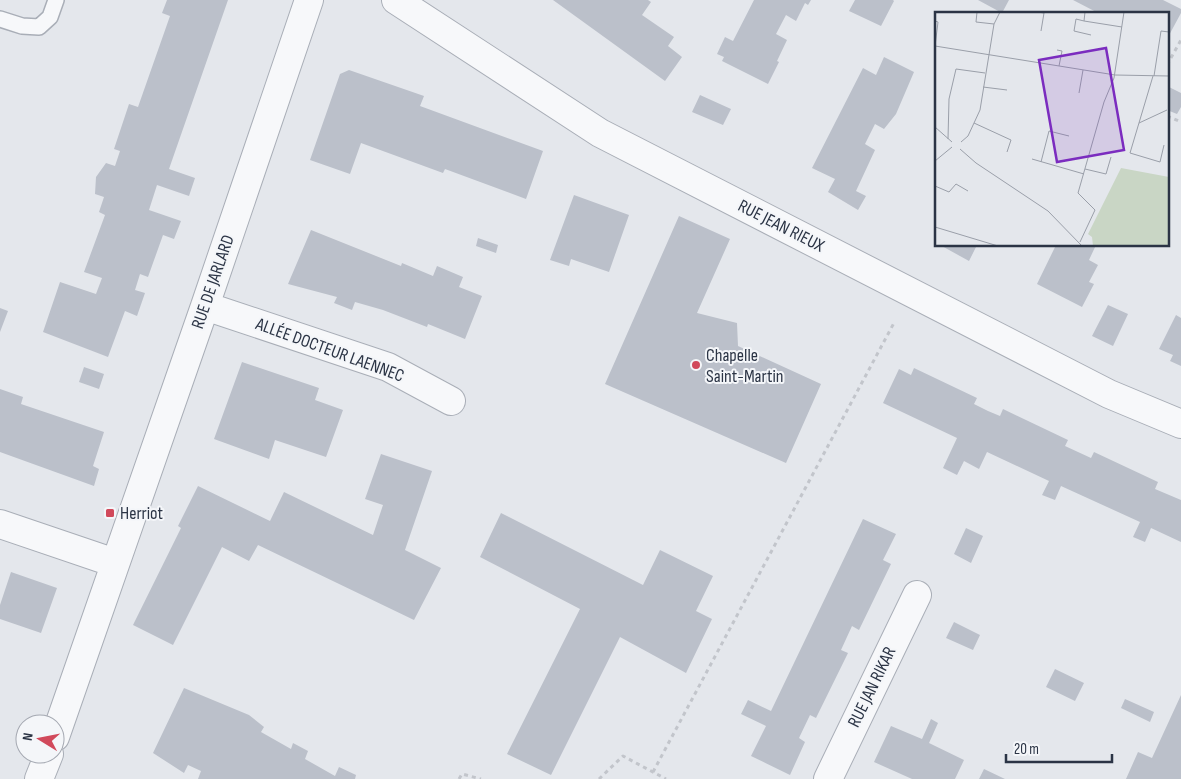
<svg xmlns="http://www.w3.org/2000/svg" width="1181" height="779" font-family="'Sofia Sans Condensed',sans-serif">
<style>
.building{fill:#bbc0ca}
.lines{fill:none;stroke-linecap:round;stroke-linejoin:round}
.lane-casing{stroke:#a9aeb7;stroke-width:18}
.street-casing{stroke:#a9aeb7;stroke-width:30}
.path{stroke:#c2c5cb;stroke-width:3;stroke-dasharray:4 4;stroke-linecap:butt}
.lane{stroke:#f7f8fa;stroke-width:15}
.street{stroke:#f7f8fa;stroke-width:28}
.poi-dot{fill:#d1495b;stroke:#f4f6f9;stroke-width:2}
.labels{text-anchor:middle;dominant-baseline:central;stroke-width:4;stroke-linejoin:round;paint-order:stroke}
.street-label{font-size:18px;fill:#2b3445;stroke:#f4f6f9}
.poi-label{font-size:18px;fill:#2b3445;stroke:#f4f6f9;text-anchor:start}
.inset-road{fill:none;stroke:#9a9fa9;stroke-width:1}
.view{fill:#7b2cbf;fill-opacity:0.15;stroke:#7b2cbf;stroke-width:2.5}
.inset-edge{fill:none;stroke:#2b3445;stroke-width:2.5}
</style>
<rect width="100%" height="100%" fill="#e4e7ec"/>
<path class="building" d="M167,0H228L169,169L195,178L189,196L157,185L149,210L181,221L174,239L163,235L148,277L140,274L135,290L145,293L137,316L125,311L108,357L43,332L60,282L96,294L102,278L84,272L105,215L99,212L104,197L95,194L96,177L106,163L115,166L120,151L114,149L129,104L138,107L170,16L162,13Z
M553,0H648L651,2L642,15L674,37L668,46L682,57L665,81Z
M754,0H811L808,5L805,3L796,21L786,15L776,34L787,40L777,61L779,62L768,84L722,61L724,57L717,54L725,37L733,41Z
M855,0H893L894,1L881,26L849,11Z
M978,0H1009L1002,13Z
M1073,0H1163L1181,9V13L1167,39V14H1100Z
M884,57L914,72L896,114L884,129L875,124L865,144L875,150L856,191L866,196L858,210L828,192L835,179L812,168L863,68L876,75Z
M349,70L424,96L420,106L543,151L526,199L445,169L443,173L361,143L350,174L310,160L340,74Z
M1167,86L1181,93V107L1177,114L1167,110Z
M700,95L731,109L723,125L692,112Z
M574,195L629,215L609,272L571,259L569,266L550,260Z
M679,216L730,239L697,313L737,323L738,346L821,384L786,463L605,384Z
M311,230L401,266L402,263L433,276L437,266L463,277L459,287L482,296L465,339L428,324L427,327L383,310L355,302L352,310L334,303L337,297L288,284Z
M478,238L498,245L496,253L476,246Z
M940,245H977L969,261Z
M1056,245H1096L1089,260L1098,265L1089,282L1094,284L1082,307L1037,284Z
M1108,305L1128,314L1113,346L1092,336Z
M0,308L8,311L0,332Z
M1176,315L1181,318V366L1170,361L1173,355L1159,349Z
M242,362L319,388L315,400L343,410L326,457L275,440L269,459L214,439Z
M84,367L104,374L99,389L79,382Z
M914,368L977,398L974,404L988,411L1000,416L1003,409L1068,440L1065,446L1091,458L1094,452L1158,482L1155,489L1181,500V542L1151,528L1145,542L1133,537L1140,522L1061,486L1055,500L1042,495L1049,481L987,452L979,469L964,461L957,475L943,468L957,438L883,403L899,369L911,375Z
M0,389L23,397L21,404L104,432L93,466L99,469L94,486L0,452Z
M381,454L432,471L405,550L441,568L414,620L258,545L249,561L222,547L173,645L133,625L181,528L178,526L198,486L270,521L284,492L373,535L383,505L365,499Z
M501,513L643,585L660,550L713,576L696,611L712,619L686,673L620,637L551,775L507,754L580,609L480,557Z
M863,519L896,534L883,560L891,564L859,630L852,626L841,650L848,653L816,718L810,715L799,738L805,742L790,775L751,756L766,726L741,714L748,700L771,711Z
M966,528L983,536L971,563L954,554Z
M11,572L57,588L41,633L0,619V605Z
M954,622L980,635L973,650L946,638Z
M1055,669L1084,683L1075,701L1046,687Z
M184,688L249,715L264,727L261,732L291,749L293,743L308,751L305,759L335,776L339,767L356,775L355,779H198L201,771L188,765L184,773L153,753Z
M1181,695V779H1126L1138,752L1152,758Z
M1125,699L1154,712L1150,722L1121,708Z
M931,719L938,723L929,743L964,760L955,779H912L874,762L891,726L922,739Z
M984,769L1005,779H979Z"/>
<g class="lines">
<defs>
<path id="lane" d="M0,19L22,26L39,27L50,17L56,0"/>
<path id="street" d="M396,0L600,133L1109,394L1181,424
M205,306L388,367L451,401
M0,524L115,563
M55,737L205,306L309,0
M39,779L49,754
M828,779L917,595"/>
</defs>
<use href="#lane" class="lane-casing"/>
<use href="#street" class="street-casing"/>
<path class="path" d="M1167,65L1181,40
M1167,116L1181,122
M653,772L895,321
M459,779L462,774L481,779
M599,779L623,756L666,779"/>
<use href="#lane" class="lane"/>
<use href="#street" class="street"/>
</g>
<g class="poi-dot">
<circle cx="696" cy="365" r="5"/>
<rect x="105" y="508" width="10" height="10" rx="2.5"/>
</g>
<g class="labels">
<g class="street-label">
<text transform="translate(781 226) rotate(27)">RUE JEAN RIEUX</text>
<text transform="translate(213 282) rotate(-71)">RUE DE JARLARD</text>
<text transform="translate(330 350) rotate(20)">ALLÉE DOCTEUR LAENNEC</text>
<text transform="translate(872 687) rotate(-64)">RUE JAN RIKAR</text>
</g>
<g class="poi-label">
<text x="706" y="355">Chapelle<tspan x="706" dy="21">Saint-Martin</tspan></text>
<text x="120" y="513">Herriot</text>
</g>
</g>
<g transform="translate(935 12)">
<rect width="234" height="234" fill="#e4e7ec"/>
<path d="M186,156L234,165V234H158L157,225L153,222Z" fill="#c9d6c5"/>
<path class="inset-road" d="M42,0L41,10L59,12M103,0L109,1L106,19M150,0L149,9L187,15M0,9L3,10L0,34M149,9L141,7L139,19L156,23M0,34L180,63L234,64M122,38L127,39L124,54M218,64L195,141L225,150L229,133M219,64L226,19L234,20M48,75L72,78M144,81L148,58M39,111L76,128L72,140M204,111L232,98M0,115L17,130M13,127L14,87L21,57L50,61M26,130L33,124L45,98L59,12L65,0M25,137L41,151L113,199L147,234M97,147L149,162M0,149L17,135M106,150L114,119L134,124M150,157L171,162L176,145M0,174L14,180L21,172L33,179M0,215L63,234M145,230L160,198L143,181L169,90L179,66L189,0"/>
<path class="view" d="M171,36L189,138L122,150L104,48Z"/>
<rect width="234" height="234" class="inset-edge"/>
</g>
<g transform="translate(40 739) rotate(280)"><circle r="24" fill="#f4f6f9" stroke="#a4a8b1"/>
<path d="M0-4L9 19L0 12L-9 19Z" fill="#d1495b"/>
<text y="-8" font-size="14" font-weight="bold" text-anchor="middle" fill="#2b3445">N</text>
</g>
<path d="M1006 754v8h106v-8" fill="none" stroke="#2b3445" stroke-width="2.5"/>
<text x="1014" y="754" font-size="15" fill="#2b3445" stroke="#f4f6f9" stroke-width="4" paint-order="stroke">20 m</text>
</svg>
